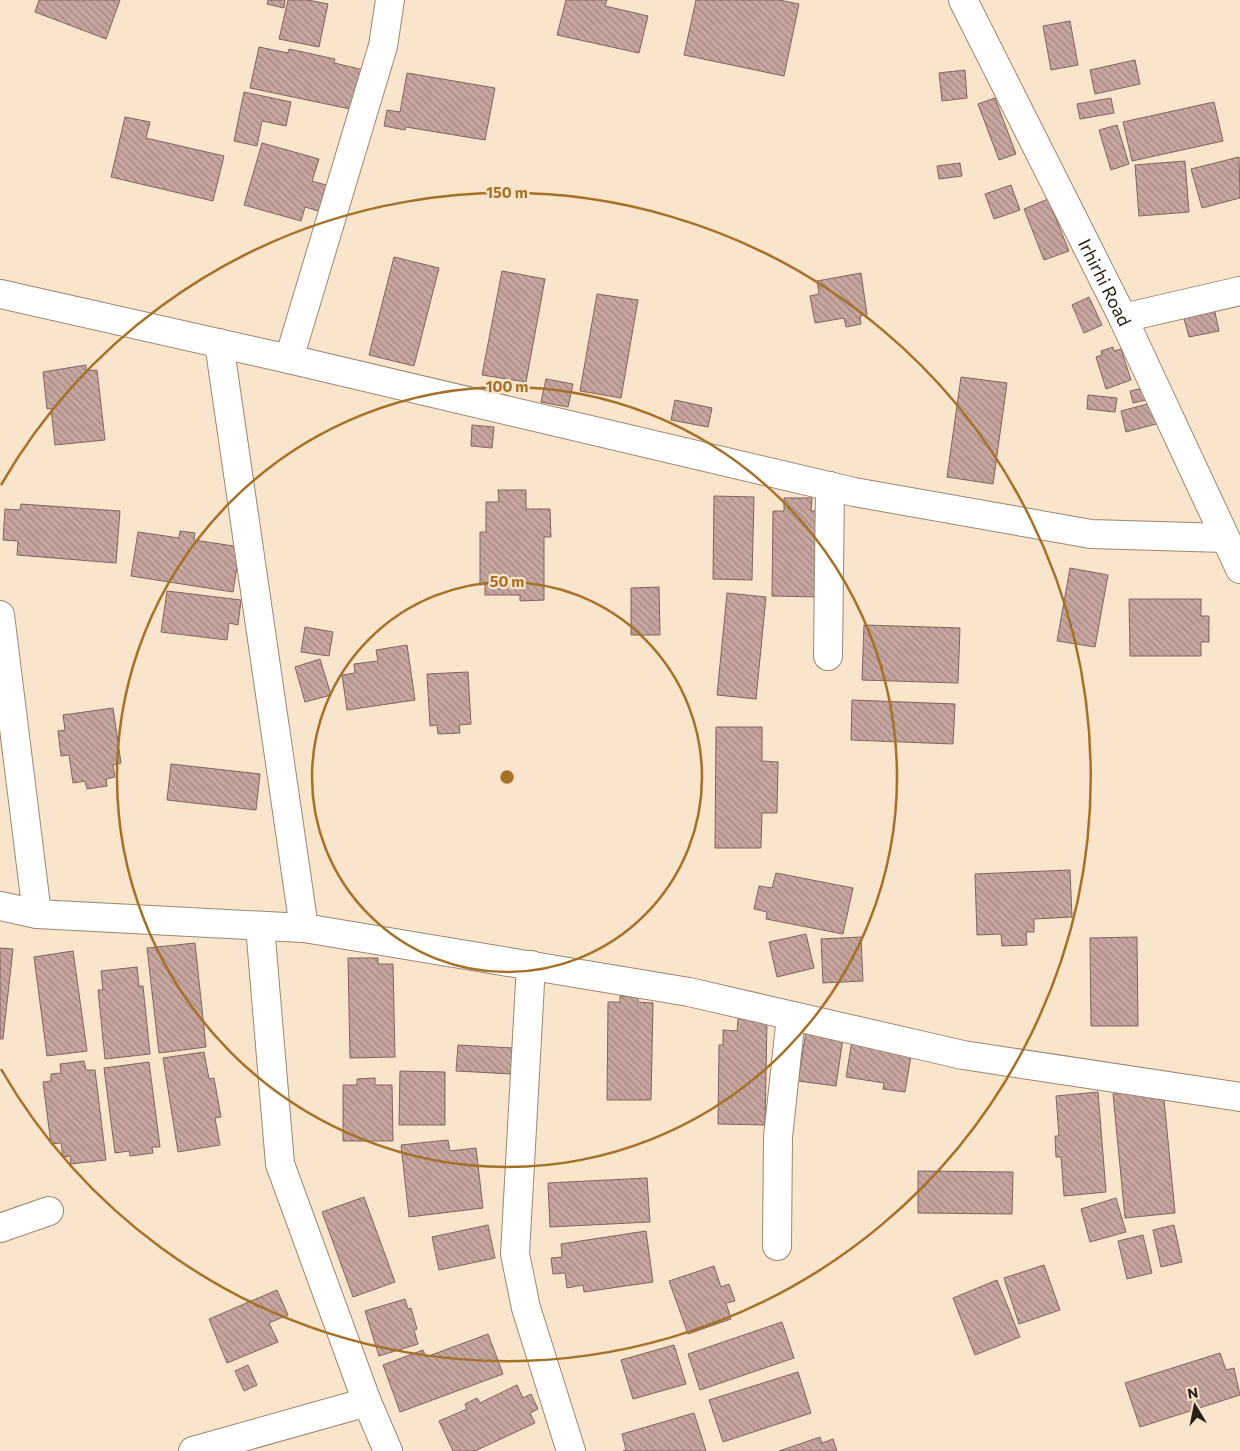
<svg xmlns="http://www.w3.org/2000/svg" width="1240" height="1451" font-family="Commissioner,sans-serif">
<style>
.building{fill:url(#building-back-hatch);stroke:#81645e}
.lines{fill:none;stroke-linecap:round;stroke-linejoin:round}
.minor-casing{stroke:#9a8871;stroke-width:30}
.minor{stroke:#fff;stroke-width:28}
.ring{fill:none;stroke:#a57129;stroke-width:2.5}
.labels{text-anchor:middle;dominant-baseline:central;stroke-width:4.5;stroke-linejoin:round;paint-order:stroke}
.street-label{font-size:18px;fill:#282118;stroke:#f9e4cc}
.centre{fill:#a57129;stroke:#f9e4cc;stroke-width:2.5}
.ring-label{font-size:15px;text-anchor:middle;font-weight:bold;fill:#a57129;stroke:#f9e4cc;stroke-width:4.5;stroke-linejoin:round;paint-order:stroke}
</style>
<defs>
<pattern id="building-back-hatch" width="6" height="6" patternUnits="userSpaceOnUse" patternTransform="scale(1.25)"><rect width="6" height="6" fill="#c7a6a0"/><path d="M-1 5l2 2M0 0l6 6M5-1l2 2" fill="none" stroke="#a28781"/></pattern>
</defs>
<rect width="100%" height="100%" fill="#f9e4cc"/>
<path class="building" d="M39,0H120L106,39L35,12Z
M268,0H285L284,8L267,4Z
M288,0H308L328,4L319,47L279,39Z
M566,0H607L605,6L648,16L639,53L557,35Z
M696,0H779L799,4L784,76L684,55Z
M1070,21L1078,65L1051,70L1043,26Z
M259,47L288,53L289,49L335,59L334,63L364,70L355,110L250,88Z
M1135,60L1140,84L1095,94L1090,70Z
M965,70L967,98L942,101L939,73Z
M407,73L495,88L485,140L406,127L405,130L384,126L387,110L400,112Z
M244,92L291,102L286,126L262,121L257,146L234,141Z
M995,98L1016,154L999,160L978,104Z
M1111,98L1114,113L1080,119L1077,104Z
M1214,102L1223,141L1132,161L1123,122Z
M125,117L150,122L146,138L224,156L213,201L111,177Z
M1117,125L1129,164L1111,170L1099,130Z
M262,143L319,159L312,181L333,187L325,213L305,207L301,221L244,205Z
M1239,157L1240,198L1202,208L1191,169Z
M1185,161L1189,212L1139,216L1135,165Z
M960,163L962,176L939,179L937,166Z
M1011,185L1020,210L994,219L985,194Z
M1048,199L1069,251L1044,260L1024,209Z
M394,257L439,268L414,366L369,355Z
M502,271L545,279L526,382L482,375Z
M861,273L867,315L860,316L861,324L846,327L844,318L815,323L810,296L819,294L817,281Z
M597,294L638,300L621,398L580,391Z
M1089,297L1102,325L1084,333L1072,305Z
M1214,308L1219,331L1189,337L1183,315Z
M1113,347L1114,351L1121,349L1131,380L1106,389L1096,357L1102,355L1101,351Z
M86,365V371L97,370L105,440L55,445L51,408L47,409L43,372Z
M961,377L1007,383L993,484L947,477Z
M546,379L573,384L568,407L541,402Z
M1143,388L1146,400L1133,403L1130,391Z
M1088,395L1117,398L1115,412L1087,409Z
M675,400L712,408L708,427L671,420Z
M1155,402L1160,423L1126,432L1121,411Z
M472,425L494,427L492,448L471,446Z
M498,490H526V509H550L551,537H544V600L520,601V595H485V584L480,585V532H486V502H499Z
M714,496L754,497L752,580L713,579Z
M784,498H812L811,511H821V597L772,596L773,511H784Z
M21,504L120,511L116,563L17,555L18,541L3,540L5,509L20,510Z
M180,531L195,533L194,540L240,547L233,592L131,576L138,532L179,538Z
M1070,568L1108,575L1095,647L1057,641Z
M659,587L660,635H631V588Z
M167,591L241,600L238,625L229,623L227,640L161,632Z
M727,593L766,597L756,699L717,695Z
M1129,599H1201V616H1209V642H1201V656H1130Z
M864,625L960,628L958,683L862,680Z
M305,627L333,632L329,656L301,652Z
M407,645L415,700L347,710L342,675L355,673L354,664L378,661L376,650Z
M320,659L331,695L305,702L295,667Z
M468,672L471,724L459,725L460,733L438,734L437,725L430,726L427,674Z
M852,700L955,704L953,744L851,740Z
M113,708L121,763L113,765L115,777L106,779L107,786L87,789L85,781L73,783L69,755L61,756L58,731L65,730L63,715Z
M716,727H762V761L778,762L777,813H762L761,848H715Z
M171,764L260,774L256,810L167,800Z
M1070,870L1072,917L1034,919V932H1026L1027,945L1002,946L1001,934L977,935L975,874Z
M776,873L853,888L843,934L766,919L767,912L754,909L759,886L772,888Z
M806,934L814,968L777,977L769,942Z
M861,937L863,981L823,983L821,939Z
M1137,937L1138,1026H1091L1090,938Z
M195,943L206,1047L159,1053L147,948Z
M0,948L13,949L3,1039H0Z
M73,951L87,1051L47,1056L34,957Z
M348,958H378V964H393L395,1057L350,1058Z
M137,967L139,986H143L150,1054L105,1059L98,990H103L101,971Z
M620,996L638,997V1002L653,1003L651,1100H607L608,1002H620Z
M738,1019L767,1020L765,1125L718,1124L719,1045H723V1030L737,1031Z
M806,1032L843,1038L836,1086L798,1081Z
M852,1041L912,1050L905,1092L883,1089L884,1083L846,1077Z
M458,1045L513,1048L512,1074L456,1071Z
M204,1052L209,1079L214,1078L221,1117L215,1118L220,1145L178,1152L163,1058Z
M84,1061L86,1070H95L106,1160L71,1164L70,1156L63,1157L61,1143L51,1144L43,1082L51,1081V1074L61,1073L60,1064Z
M149,1062L160,1147H152L153,1153L130,1156L129,1151L115,1153L104,1068Z
M400,1071L445,1072V1125H399Z
M375,1078V1085H392L393,1141H343V1085H357V1079Z
M1163,1089L1175,1213L1125,1218L1113,1094Z
M1098,1092L1106,1192L1064,1196L1061,1157H1056L1055,1136H1059L1056,1096Z
M448,1140L450,1151L476,1148L483,1208L409,1217L401,1145Z
M918,1171L1013,1172L1012,1214L918,1213Z
M647,1178L650,1222L550,1227L548,1183Z
M364,1197L395,1282L353,1297L322,1212Z
M1116,1198L1126,1232L1090,1242L1081,1209Z
M488,1225L495,1258L439,1270L432,1237Z
M1174,1225L1182,1262L1161,1267L1153,1230Z
M646,1231L653,1282L584,1292L583,1285L567,1288L565,1273L553,1274L551,1258L562,1257L561,1244Z
M1143,1235L1152,1273L1127,1279L1118,1241Z
M1044,1265L1060,1310L1019,1324L1004,1278Z
M714,1266L721,1287L729,1284L735,1301L726,1303L731,1319L688,1334L669,1281Z
M997,1280L1020,1337L975,1355L953,1298Z
M277,1290L288,1315L269,1323L278,1342L227,1363L209,1319Z
M405,1299L408,1309L411,1308L417,1329L414,1330L418,1344L379,1356L365,1311Z
M782,1322L794,1358L700,1390L688,1354Z
M488,1334L503,1374L400,1412L383,1365L423,1350L426,1357Z
M674,1345L686,1384L633,1399L621,1360Z
M1220,1353L1226,1370L1234,1368L1240,1395L1140,1427L1125,1383Z
M248,1365L257,1385L244,1391L235,1371Z
M798,1372L811,1413L723,1442L709,1400Z
M517,1385L523,1398L531,1394L538,1409L530,1413L535,1423L475,1451H453L439,1421L467,1409L465,1404L477,1398L480,1403Z
M694,1413L706,1451H623L626,1450L622,1434Z
M820,1437L822,1443L833,1439L837,1451H779Z"/>
<g class="lines">
<defs>
<g id="minor">
<path id="s1" d="M963,0L1123,318L1240,569"/>
<path d="M0,294L289,359L854,492L1091,534L1225,538"/>
<path d="M1123,318L1240,291"/>
<path d="M219,343L304,928"/>
<path d="M289,359L383,46L390,0"/>
<path d="M0,615L37,914"/>
<path d="M828,656L830,486"/>
<path d="M0,906L37,914L304,928L689,992L963,1055L1240,1097"/>
<path d="M260,926L280,1164L367,1402L388,1451"/>
<path d="M531,965L515,1254L526,1308L571,1451"/>
<path d="M0,1228L49,1211"/>
<path d="M777,1246L778,1137L791,1016"/>
<path d="M193,1451L367,1402"/>
</g>
</defs>
<use href="#minor" class="minor-casing"/>
<use href="#minor" class="minor"/>
</g>
<g class="ring">
<circle cx="507" cy="777" r="195"/>
<circle cx="507" cy="777" r="390"/>
<path d="M1 485A584 584 0 1 1 1 1069"/>
</g>
<g class="labels">
<g class="street-label">
<text stroke="none"><textPath href="#s1" startOffset="316">Irhirhi Road</textPath></text>
</g>
</g>
<circle cx="507" cy="777" r="8" class="centre"/>
<g class="ring-label">
<text x="507" y="198">150 m</text>
<text x="507" y="392">100 m</text>
<text x="507" y="587">50 m</text>
</g>
<g transform="translate(1195 1406) rotate(350)" stroke="#f9e4cc" stroke-width="4" paint-order="stroke">
<path d="M0-4L9 19L0 12L-9 19Z" fill="#282118"/>
<text y="-8" font-size="14" font-weight="bold" text-anchor="middle" fill="#282118">N</text>
</g>
</svg>
